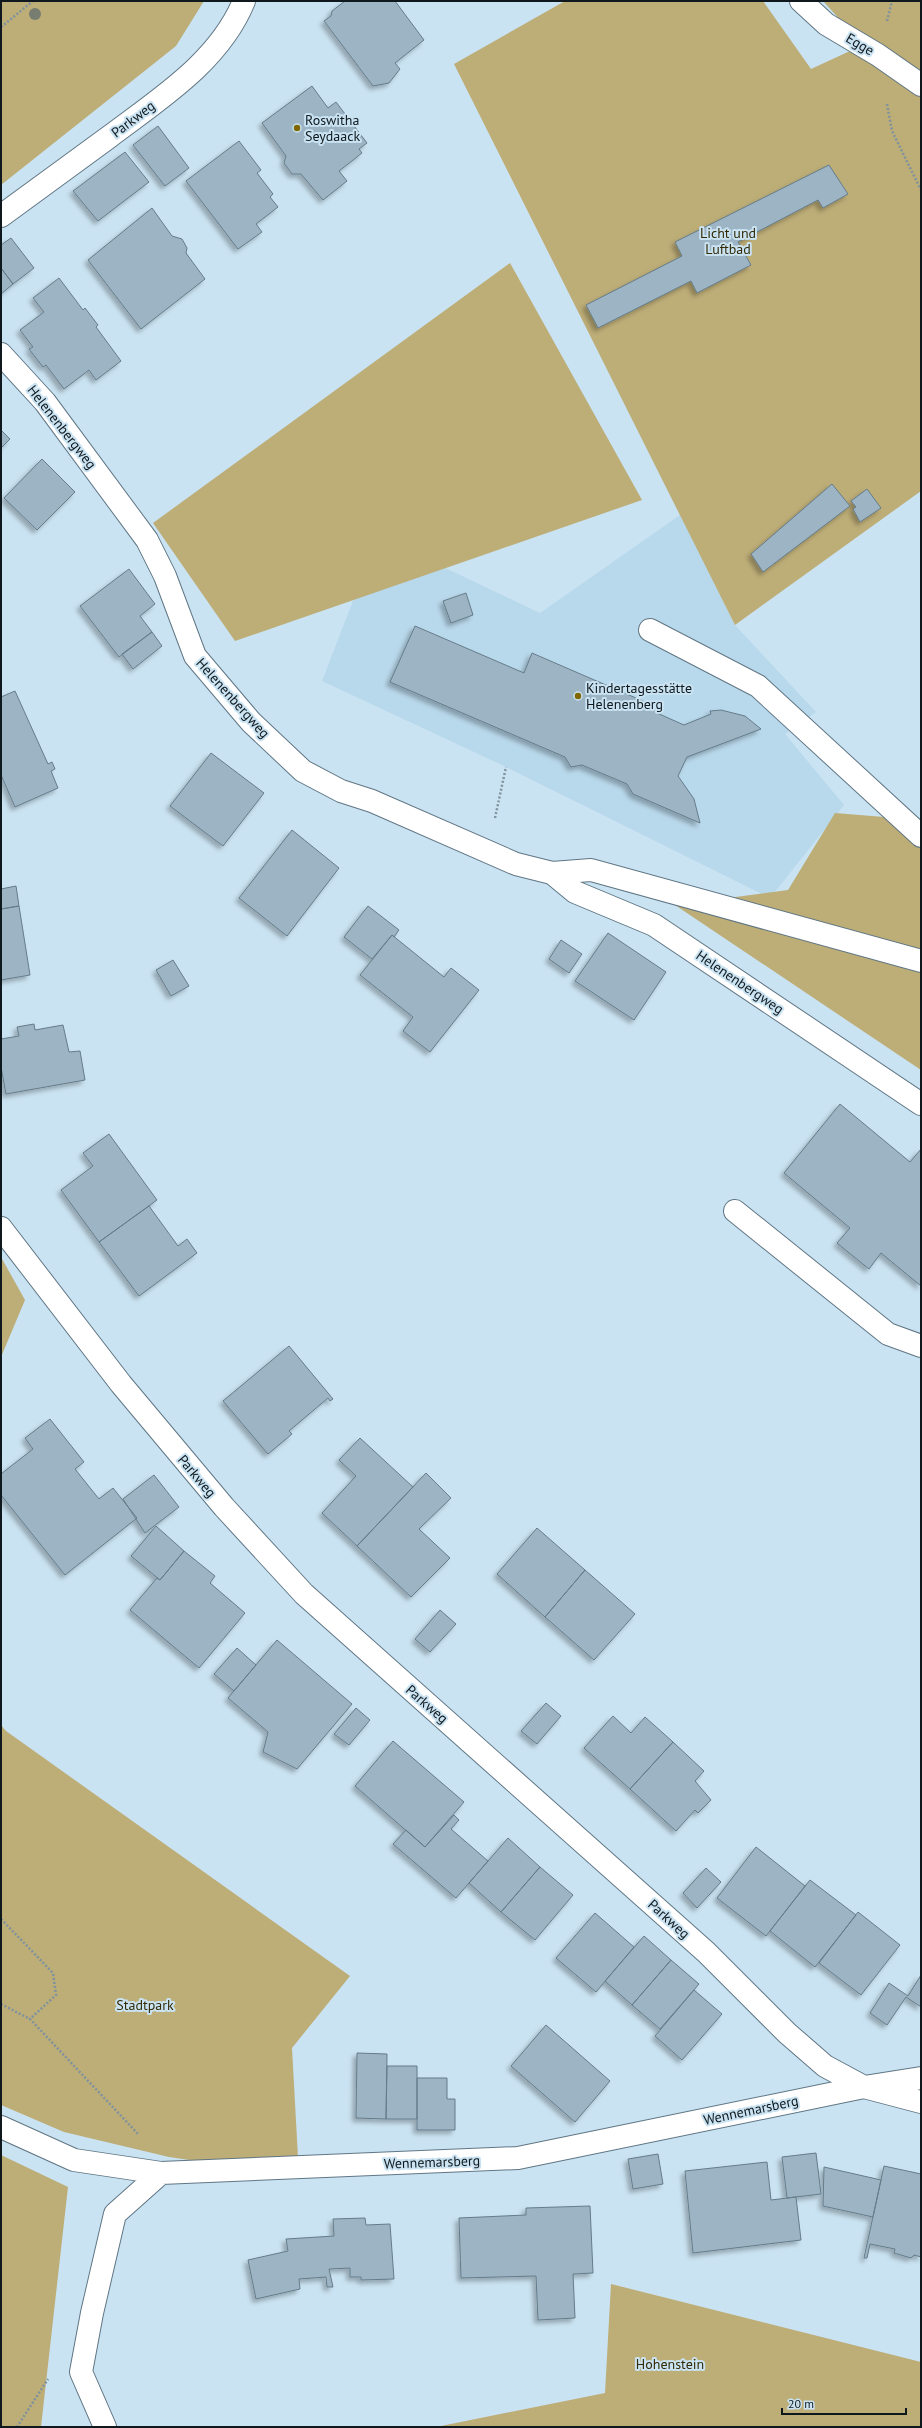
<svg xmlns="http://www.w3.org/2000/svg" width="922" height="2428" font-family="'PT Sans',sans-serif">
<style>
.built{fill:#b8d8eb}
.green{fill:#bdad77}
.building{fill:#9cb4c3;stroke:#657c8a;filter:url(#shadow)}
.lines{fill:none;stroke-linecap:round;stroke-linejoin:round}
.minor-casing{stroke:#607684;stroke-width:24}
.path{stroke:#7f929d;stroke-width:2.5;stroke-dasharray:2 2;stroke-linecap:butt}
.minor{stroke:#fff;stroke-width:22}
.tree{fill:#777d70}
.poi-dot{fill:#7f6800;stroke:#cae3f2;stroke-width:1.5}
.labels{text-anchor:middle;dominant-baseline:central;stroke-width:4;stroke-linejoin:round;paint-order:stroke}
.street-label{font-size:14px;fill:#0f181d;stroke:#cae3f2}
.poi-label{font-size:14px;fill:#0f181d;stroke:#cae3f2;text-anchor:start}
.park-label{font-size:14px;fill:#332a06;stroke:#cae3f2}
</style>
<defs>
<filter id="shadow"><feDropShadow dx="-3.5" dy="3.5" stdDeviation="2" flood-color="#0004"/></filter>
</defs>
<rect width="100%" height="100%" fill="#cae3f2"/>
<path class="built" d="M680,515L735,625L816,712L785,734L844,805L770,898L506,767L322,681L378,536L540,613Z"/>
<path class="green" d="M1,1H204L176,46L1,185Z
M565,1H763L811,69L863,45L823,1H921V491L735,625L454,64Z
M510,263L642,500L235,641L153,523Z
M835,813L921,820V1070L675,905L788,890Z
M1,1257L25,1300L1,1357Z
M1,1725L6,1731L350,1976L292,2048L299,2176L169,2157L64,2132L1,2105Z
M1,2155L68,2187L41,2427H1Z
M611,2284L921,2362V2427H436L605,2393Z"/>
<path class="building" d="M345,1H395L424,40L395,63L400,69L389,83L373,86L324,21L331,16L332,11Z
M312,86L328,108L336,102L367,143L359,149L362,153L339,171L347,181L323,200L301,174H292L284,163L286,156L262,123Z
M158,126L189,168L165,186L133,145Z
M239,141L261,170L257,173L273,194L270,197L278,207L256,224L262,232L238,249L186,181Z
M125,152L149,182L98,221L73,191Z
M829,165L848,194L823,208L818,200L738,242L751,265L697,293L691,281L598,328L586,305L682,256L675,242Z
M152,208L172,236L182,239L187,248L186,253L205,279L141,329L88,260Z
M11,238L34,268L13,284L1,268V245Z
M1,268L13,284L1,294Z
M59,278L83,310L85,308L98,325L96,327L121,361L96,380L89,370L64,389L46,365L43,367L29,349L33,347L20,330L44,312L33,298Z
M1,430L10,439L1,448Z
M42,459L75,492L37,530L4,498Z
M832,484L850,506L763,572L751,554Z
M867,489L881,508L860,522L853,509L856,507L851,501Z
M129,569L155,604L140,616L152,632L119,657L80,606Z
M466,593L473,615L451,623L443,601Z
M415,626L524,673L532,653L659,708L657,713L684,725L711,714L710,711L721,710L745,716L761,729L687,757L678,776L694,799L700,823L633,794L627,784L582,765L571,767L565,757L390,682Z
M152,632L162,646L133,669L122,654Z
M15,691L48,764L52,762L55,769L51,771L58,788L15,807L1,775V697Z
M211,753L264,793L223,846L170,806Z
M292,830L339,868L287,936L239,898Z
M16,886L19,906L1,909V889Z
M19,906L30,975L1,980V909Z
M368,906L399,930L394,937L392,935L372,959L344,937Z
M608,933L666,972L634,1020L575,981Z
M392,935L444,977L451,968L479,990L430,1052L403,1031L413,1017L360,975Z
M561,940L582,954L569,973L549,959Z
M173,960L189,986L171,996L156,970Z
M34,1024L35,1030L63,1025L69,1052L80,1051L85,1080L6,1094L1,1067V1039L19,1036L17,1027Z
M840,1104L910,1162L921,1149V1286L881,1253L869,1269L837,1243L850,1228L784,1173Z
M109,1134L157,1200L99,1242L61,1190L93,1166L83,1153Z
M149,1206L178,1246L187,1239L197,1253L139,1296L99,1242Z
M289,1346L333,1399L330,1401L328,1398L289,1431L292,1434L268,1454L223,1401Z
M50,1419L84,1462L75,1469L99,1499L113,1488L137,1518L65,1575L1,1495V1474L33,1449L25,1438Z
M360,1438L413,1487L357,1546L322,1513L356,1476L339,1460Z
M426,1473L451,1498L419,1529L450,1558L411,1597L357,1546Z
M154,1475L179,1507L145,1533L123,1499Z
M156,1526L184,1551L160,1580L131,1556Z
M537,1528L585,1570L545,1617L497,1574Z
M184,1551L215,1576L210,1583L245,1613L199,1668L130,1610L157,1578L160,1580Z
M585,1570L635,1614L594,1660L545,1617Z
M440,1610L456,1624L430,1652L415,1639Z
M277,1640L352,1704L297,1769L263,1752L268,1732L228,1698Z
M237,1648L256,1665L234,1691L214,1674Z
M546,1703L561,1716L537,1744L521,1731Z
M356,1708L370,1720L349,1745L334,1734Z
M613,1716L631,1733L645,1717L673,1742L630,1789L584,1748Z
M393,1741L464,1802L425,1847L355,1786Z
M673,1742L704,1771L695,1781L711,1800L698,1813L695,1810L676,1831L630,1789Z
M454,1815L459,1820L451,1829L488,1861L456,1898L393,1844L406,1830L425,1847Z
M508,1838L540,1867L501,1912L469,1883Z
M756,1847L805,1886L766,1936L717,1898Z
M540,1867L573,1895L535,1940L501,1912Z
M706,1868L721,1882L697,1908L683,1893Z
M810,1880L856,1915L815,1967L770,1931Z
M858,1912L900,1945L861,1995L819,1963Z
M595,1913L634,1947L596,1992L556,1958Z
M644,1936L671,1960L632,2005L605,1981Z
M671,1960L699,1984L660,2029L632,2005Z
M921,1975V2007L906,1997L887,2025L870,2013L889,1983L908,1996Z
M694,1990L722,2014L682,2060L655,2036Z
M546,2025L610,2081L575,2122L511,2066Z
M357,2053L387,2054L386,2119L356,2118Z
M387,2066H417V2119H386Z
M417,2078H447V2099H455V2130H417Z
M816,2153L821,2194L787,2198L782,2157Z
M658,2154L663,2184L633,2189L628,2159Z
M767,2162L771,2200L796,2197L801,2240L693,2253L685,2171Z
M884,2166L921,2174V2257L914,2255L911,2258L894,2253L895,2249L870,2244L867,2258H864Z
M824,2167L881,2180L873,2217L823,2206Z
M590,2206L593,2273L573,2274L575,2318L538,2320L536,2276L461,2278L459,2218L526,2215V2208Z
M365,2218L366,2225L390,2224L394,2279L361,2280V2277H350V2268L329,2269L333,2287H327L326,2277L299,2279L300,2289L256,2299L248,2260L288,2251L286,2239L334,2236L333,2219Z"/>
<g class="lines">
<defs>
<path id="minor" d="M801,1L826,24L878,55L921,85
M1,216C37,190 73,163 109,137C159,99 219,62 244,1
M1,354L45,402L147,540L165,576L195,656L251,722L303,771L341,791L372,801L516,864L552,873L591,870L921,961
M650,630L758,686L921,836
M552,873L575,892L654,925L921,1104
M735,1211L888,1334L921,1346
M1,1228L121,1384L224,1507L304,1594L706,1952L787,2033L825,2066L864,2087L921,2102
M1,2127L74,2160L161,2173L518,2158L864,2087L921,2078
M105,2427L81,2372L92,2313L115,2214L161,2173"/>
</defs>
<use href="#minor" class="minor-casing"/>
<path class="path" d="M887,21L892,1
M1,27L33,1
M887,104L892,131L921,190
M495,818L506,767
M1,1919L53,1973L56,1995L30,2019L139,2135
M1,2004L30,2019
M17,2427L48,2379"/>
<use href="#minor" class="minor"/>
</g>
<circle class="tree" cx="35" cy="14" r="6"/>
<g class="poi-dot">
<circle cx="297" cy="128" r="4"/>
<circle cx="578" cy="696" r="4"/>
</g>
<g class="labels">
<g class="street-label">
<text transform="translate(860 44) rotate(30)">Egge</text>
<text transform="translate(133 119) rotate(-37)">Parkweg</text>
<text transform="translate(62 427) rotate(52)">Helenenbergweg</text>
<text transform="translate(233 698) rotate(48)">Helenenbergweg</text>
<text transform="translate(740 982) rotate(34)">Helenenbergweg</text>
<text transform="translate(197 1476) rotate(50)">Parkweg</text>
<text transform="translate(427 1704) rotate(41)">Parkweg</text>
<text transform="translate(669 1919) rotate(42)">Parkweg</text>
<text transform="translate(751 2110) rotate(-12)">Wennemarsberg</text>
<text transform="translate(432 2162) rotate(-2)">Wennemarsberg</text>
</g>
<g class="poi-label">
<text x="305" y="120">Roswitha<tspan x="305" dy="16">Seydaack</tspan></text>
<text x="586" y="688">Kindertagesstätte<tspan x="586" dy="16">Helenenberg</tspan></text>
</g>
<g class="park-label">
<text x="728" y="233">Licht und<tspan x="728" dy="16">Luftbad</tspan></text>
<text x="145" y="2005">Stadtpark</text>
<text x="670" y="2364">Hohenstein</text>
</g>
</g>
<rect width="922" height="2428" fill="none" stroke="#0f181d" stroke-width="4"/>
<path d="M782 2408v6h124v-6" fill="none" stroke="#0f181d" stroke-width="2"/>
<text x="788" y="2408" font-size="12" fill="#0f181d" stroke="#cae3f2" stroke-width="3" paint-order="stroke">20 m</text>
</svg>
